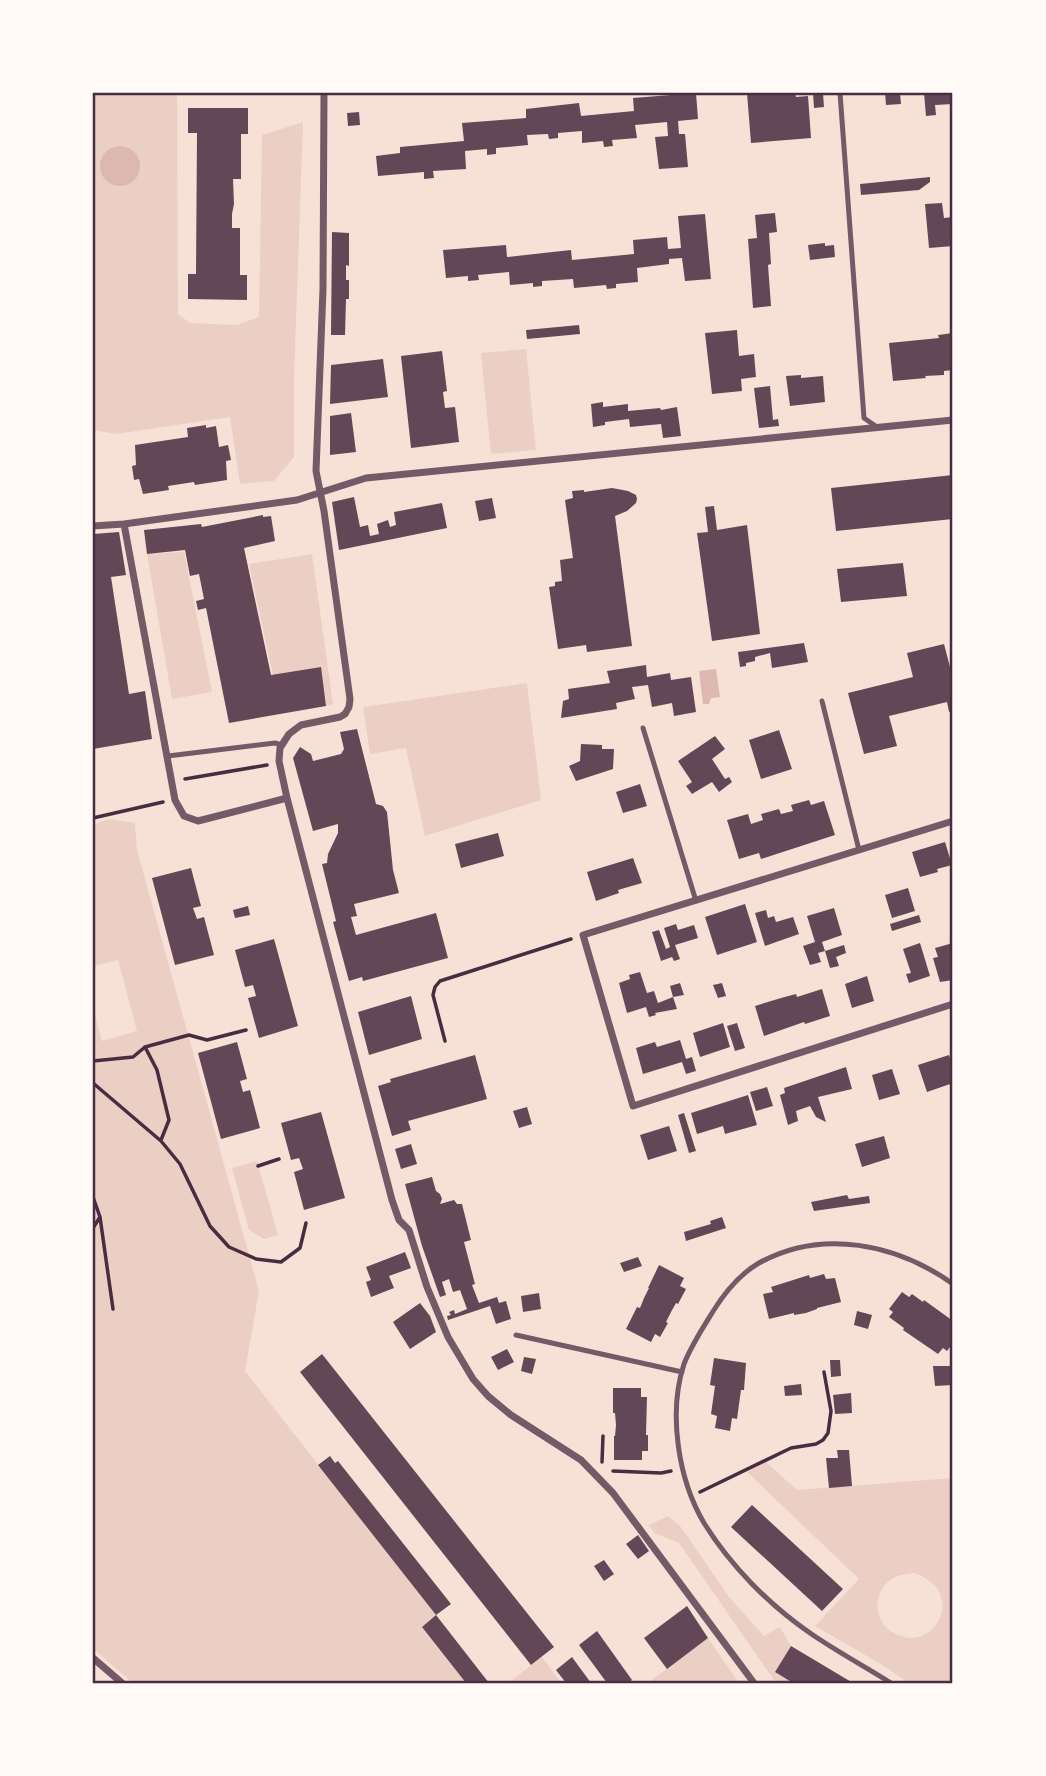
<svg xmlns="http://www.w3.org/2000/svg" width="1046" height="1776" font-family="'Exo 2',sans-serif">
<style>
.green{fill:#ebcfc5;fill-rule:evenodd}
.water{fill:#dcb8b0}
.building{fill:#644757}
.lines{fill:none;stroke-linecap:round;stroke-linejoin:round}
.path{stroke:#4a2c40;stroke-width:3.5}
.service{stroke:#755966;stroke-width:5}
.minor{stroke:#755966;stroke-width:7}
.neatline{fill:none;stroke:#4a2c40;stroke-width:2.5}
</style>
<rect width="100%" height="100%" fill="#f7e1d7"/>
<path class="green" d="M93,93H177L178,314L190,323L237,325L259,317L262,135L303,122L294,378V457L274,481L240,484L230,417L116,434L93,430Z
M526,349L536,450L491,454L481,353Z
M184,552L212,692L172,699L147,554Z
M312,554L333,704L326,706L320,667L273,675L249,564Z
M527,683L541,800L425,836L406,748L370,754L363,707Z
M108,819L135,823L137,850L259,1291L245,1371L436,1615L422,1627L466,1683H133L93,1649V1583L96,1579L93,1575V1007L102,1041L137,1031L118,960L93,966V825Z
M257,1161L278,1235L264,1239L249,1230L232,1168Z
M766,1462L797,1490L953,1478V1683H909L879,1663L815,1626L859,1579L747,1472ZM914,1573C967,1591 936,1649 901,1636C892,1633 885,1628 881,1620C873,1606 879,1585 894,1578C900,1574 907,1574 914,1573Z
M668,1516L681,1527L729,1597L764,1636L780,1627L791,1646L775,1672L793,1683H776L679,1543L654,1533L649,1525Z
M708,1638L739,1683H648Z
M542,1657L561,1683H508Z"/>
<path class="water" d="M100 166a20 20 0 1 1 40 0a20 20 0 1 1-40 0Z
M716,669L720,697L711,698L709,704H703L699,671Z"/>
<path class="building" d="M696,93L698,119L678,121L679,134H685L688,167L659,169L655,137L668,136L667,122L635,125L637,138L612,140L613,146L604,147L603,141L582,143V131L558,133V138L549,139L548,134L527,135L528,145L496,148V154L487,155V149L465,151L466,169L433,171L434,178L424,179V172L378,176L376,156L400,153V147L464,141L462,123L526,118V109L579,103L581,116L634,111L633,98Z
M747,93H795L796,97L808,96L811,138L751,143Z
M813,93H823L824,107L814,108Z
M885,93H900L901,104L886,105Z
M924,93H953V104L935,105L936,115L926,116Z
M188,108H248V134H241V179H233L234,204L232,214V228H240V275H247V300L188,299V274H196L197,133H188Z
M359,112L360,125L348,126L347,113Z
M930,177V182L919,190L861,195L860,184Z
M942,203L944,218L953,217V246L929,248L925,204Z
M775,213L777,232L769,233L771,264L768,265L771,306L753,308L748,239L757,238L755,215Z
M705,214L711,279L685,281L682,258L669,259V264L637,268L638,282L616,284V288L607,289L606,285L574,288L573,279L542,281V286L533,287V283L510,285L509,272L478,275L479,280L468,281V276L446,278L443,250L506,245L507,257L571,250L572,260L634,254L633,240L667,237L668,249L681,248L678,216Z
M332,232L349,233V266L346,265V280H349V299H346L345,335H331Z
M825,243V246L834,245L835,257L810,260L808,245Z
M579,325L580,334L527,339L526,330Z
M737,330L739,356L754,354L756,377L741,379L742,391L712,394L705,333Z
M953,333V370L944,371V375L925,376L926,378L893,381L889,343L939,338L938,335Z
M442,351L447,391L443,392L445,408L455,407L459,442L411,448L401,356Z
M383,359L388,397L330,404L331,365Z
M801,375V378L823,376L825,402L790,406L786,376Z
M770,386L773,420L778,419L779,426L759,428L754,388Z
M603,402V407L628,404V411L660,408L661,410L677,407L681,436L663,438L661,424L630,427L629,419L605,422V425L593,427L591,404Z
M351,413L356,452L330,455V416Z
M206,425V428L216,426L219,447L228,445L231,460L226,461L227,480L195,485L194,482L168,486L169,490L143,494L139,479L134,480L132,466L136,465L135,445L188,437L187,428Z
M953,475V519L836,531L831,488Z
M612,488L628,491L636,495L637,499L636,503L627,511L615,516L632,646L587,652L586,645L558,649L549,587L555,586V582L562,581L560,560L573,558L565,500L573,498L572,491L584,490V492Z
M354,497L360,527L368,525L370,536L379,534L377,524L388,520L390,527L396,525L394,512L442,503L447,528L339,550L332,502Z
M492,498L496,518L479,521L475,501Z
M714,506L717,530L747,525L760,634L712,641L697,533L708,532L705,507Z
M263,515V517L271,516L275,541L244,548L271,675L321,667L326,706L229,723L206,608L198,610L196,601L204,599L199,574L190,576L185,550L147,554L144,530L201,524L202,527Z
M119,532L126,575L111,577L129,694L145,691L152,739L93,749V534Z
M903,563L907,596L841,602L837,569Z
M804,643L808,662L772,668L770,653L755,657V661L746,663V666L740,667L738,652Z
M944,644L950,667H953V711L949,712L947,702L889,716L897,746L864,754L848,693L913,677L907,653Z
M646,665L647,677L670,673L671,680L691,677L696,712L674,716L672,703L652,707L648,685L632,687L635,699L616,703L617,709L561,718L563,701L569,699L568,689L610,683L607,671Z
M357,729L376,804L383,806L387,812L393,870L399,893L354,904L357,916L351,917L356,935L436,913L448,958L363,981L362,977L349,981L333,922L336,921L322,864L327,863L328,854L338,833V824L313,831L293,758L300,747L311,754L313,761L341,754L344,749L340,732Z
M779,730L792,769L761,779L749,740Z
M715,736L725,749L712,759L725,779L729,777L732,782L719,792L712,782L692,794L686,786L692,782L678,761Z
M581,744L602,745V749H614L613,769L576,781L569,766L580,761Z
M640,784L647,806L623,813L616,792Z
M809,800L811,805L824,801L835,835L761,859L759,853L739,859L727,820L748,814L751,824L763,820L761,814L779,809L781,814L793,811L791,805Z
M498,833L504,856L461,868L455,844Z
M945,842L952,865L937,869L938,872L920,877L912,852Z
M633,858L642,883L618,890L619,893L596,901L587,872Z
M191,868L201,906L193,908L197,919L204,917L214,955L175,965L152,878Z
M908,888L915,911L892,918L885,895Z
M745,904L757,942L717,955L705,917Z
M248,906L250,915L235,918L233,910Z
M834,908L842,935L822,942L825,951L818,953L821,962L810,965L803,946L815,942L807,916Z
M766,910L768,918L774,916L776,922L793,917L799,934L765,946L755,913Z
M919,915L921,922L892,931L890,924Z
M676,924L678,930L694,925L698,938L675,945L680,959L674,961L672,957L661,961L652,932L659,930L666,949L670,947L664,928Z
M274,939L298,1026L259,1038L248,998L256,996L253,985L245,987L235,950Z
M920,943L930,976L909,983L906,974L911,973L903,949Z
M953,943V980L940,982L933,958L938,957L935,948Z
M844,945L846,953L836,957L839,966L830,968L825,951Z
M640,972L647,993L654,991L658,1003L673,997L670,986L680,983L684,995L673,997L677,1009L655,1013L656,1015L649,1017L646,1007L627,1013L619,983L630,979L629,975Z
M867,976L874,1001L852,1008L845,984Z
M722,983L726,996L718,998L713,985Z
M822,989L830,1016L805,1024L804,1022L764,1036L755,1006L781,998L796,994L797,997Z
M411,996L422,1039L369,1055L358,1012Z
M723,1023L730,1047L700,1057L693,1033Z
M737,1023L745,1048L735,1051L727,1026Z
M680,1040L686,1059L692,1057L696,1071L686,1074L682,1062L643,1074L636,1048L655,1042L657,1047Z
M237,1042L247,1079L240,1081L243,1092L250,1090L260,1128L221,1139L198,1053Z
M475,1055L487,1099L408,1121L411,1130L392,1136L378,1086L391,1082L390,1079Z
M949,1055L953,1069V1083L927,1092L918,1065Z
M846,1067L852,1089L818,1097L826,1122L816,1117L810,1106L796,1111L798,1121L788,1125L780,1095L785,1093L784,1088Z
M892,1069L900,1094L879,1100L872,1075Z
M767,1087L773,1106L756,1111L750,1092Z
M748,1095L757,1125L725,1134L723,1126L697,1134L691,1113Z
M527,1107L532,1124L519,1128L513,1111Z
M321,1112L345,1198L304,1210L294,1172L303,1169L299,1158L291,1160L281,1123Z
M684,1113L696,1151L689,1153L678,1115Z
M669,1126L677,1151L648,1160L640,1135Z
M884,1136L890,1158L862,1167L855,1144Z
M411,1144L417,1164L401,1169L395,1149Z
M432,1177L436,1191L440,1194L442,1199L440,1204L454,1200L457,1204H462L471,1240L464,1242L475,1284L472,1285L479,1303L497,1297L499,1303L506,1301L511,1319L496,1324L490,1306L448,1320L447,1316L451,1315L449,1312L454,1310L455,1314L467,1309L460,1290L453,1292L449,1279L442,1282L446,1295L440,1297L422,1246L405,1184Z
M847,1195L849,1199L869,1196L870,1203L814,1211L811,1202Z
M722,1217L726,1228L686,1241L684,1232L711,1224L710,1221Z
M405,1252L411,1268L389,1276L394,1288L371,1297L366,1282L371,1280L366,1267Z
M638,1257L642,1266L624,1272L620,1263Z
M659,1265L684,1278L680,1286L686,1289L678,1304L676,1303L671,1312L666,1322L668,1323L660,1337L655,1334L651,1342L626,1329L637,1307L640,1308L644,1298L649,1288H648Z
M824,1274L826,1279L835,1278L841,1302L817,1308V1309L806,1313L794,1315V1313L769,1319L763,1294L773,1292L771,1287L809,1275L810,1278Z
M902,1292L909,1297L912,1294L923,1302L924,1300L953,1321V1343L947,1351L943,1348L938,1354L903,1330L904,1328L889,1317L893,1312L889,1309Z
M539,1293L541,1309L523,1312L521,1296Z
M420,1303L430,1316L436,1332L410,1349L393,1322Z
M857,1311L872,1315L868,1329L854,1325Z
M507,1349L514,1362L498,1370L491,1357Z
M322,1354L554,1647L531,1665L300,1372Z
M524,1357L536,1359L532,1374L521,1371Z
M714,1358L746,1363L744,1390H741L737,1419L732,1418L730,1431L715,1428L717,1416L711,1414L715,1386L710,1385Z
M830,1360H840L841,1376L831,1377Z
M933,1366H953V1385L935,1386Z
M801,1384L802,1395L785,1396L784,1386Z
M613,1388H641V1397H647L646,1435H648V1451H642V1460H614V1436H615L616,1425L615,1413H613Z
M851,1393L852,1413L835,1414L833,1395Z
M837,1450H849L852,1486L829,1488L826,1458H838Z
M330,1456L335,1463L338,1461L451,1604L436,1615L318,1465Z
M752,1505L843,1589L822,1611L731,1527Z
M638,1535L649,1551L638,1559L626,1544Z
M604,1560L614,1574L604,1581L594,1566Z
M687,1606L708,1638L667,1669L644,1638Z
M436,1615L489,1683H466L422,1627Z
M597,1631L632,1680L628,1683H607L579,1645Z
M791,1646L853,1683H793L775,1672Z
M572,1657L591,1683H566L556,1670Z"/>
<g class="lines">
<path class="path" d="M185,779L267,765
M93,818L163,802
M445,1041L433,995L435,987L440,981L571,939
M145,1047L189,1035L207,1040L246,1030
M93,1061L133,1057L145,1047L157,1070L169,1120L161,1140
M93,1083L161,1141L180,1164L210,1226L229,1247L256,1259L281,1262L300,1248L306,1223
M258,1166L279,1159
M93,1197L100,1217L93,1228
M100,1217L113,1309
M602,1462L603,1436
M613,1471L661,1473L671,1471
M700,1492L791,1448L816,1444L823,1440L828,1433L831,1411L824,1372"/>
<path class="service" d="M840,93L864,418L877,427
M822,701L859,850
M643,728L696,901
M168,756L275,743L282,745
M516,1335L682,1372
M891,1683C864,1666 836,1651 810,1633C769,1605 730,1565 704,1523C678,1479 668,1413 684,1364C691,1346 702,1329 712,1313C723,1295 740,1274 759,1263C822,1228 897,1244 953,1284"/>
<path class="minor" d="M324,93L323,289L316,471L324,511L350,699L349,707L345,714L340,717L301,725L289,734L280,748L279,761L287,798L392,1200L399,1220L409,1230L427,1287L448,1337L473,1379L488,1396L511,1415L581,1460L613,1493L754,1683
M124,524L175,800L184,816L198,821L287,798
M93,526L124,524L297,500L366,478L953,420
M953,821L583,935L633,1106L953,1004
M93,1658L122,1683"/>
</g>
<rect width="1046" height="1776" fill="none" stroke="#fffaf5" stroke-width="189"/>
<rect x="94" y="94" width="857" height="1588" class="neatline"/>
</svg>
